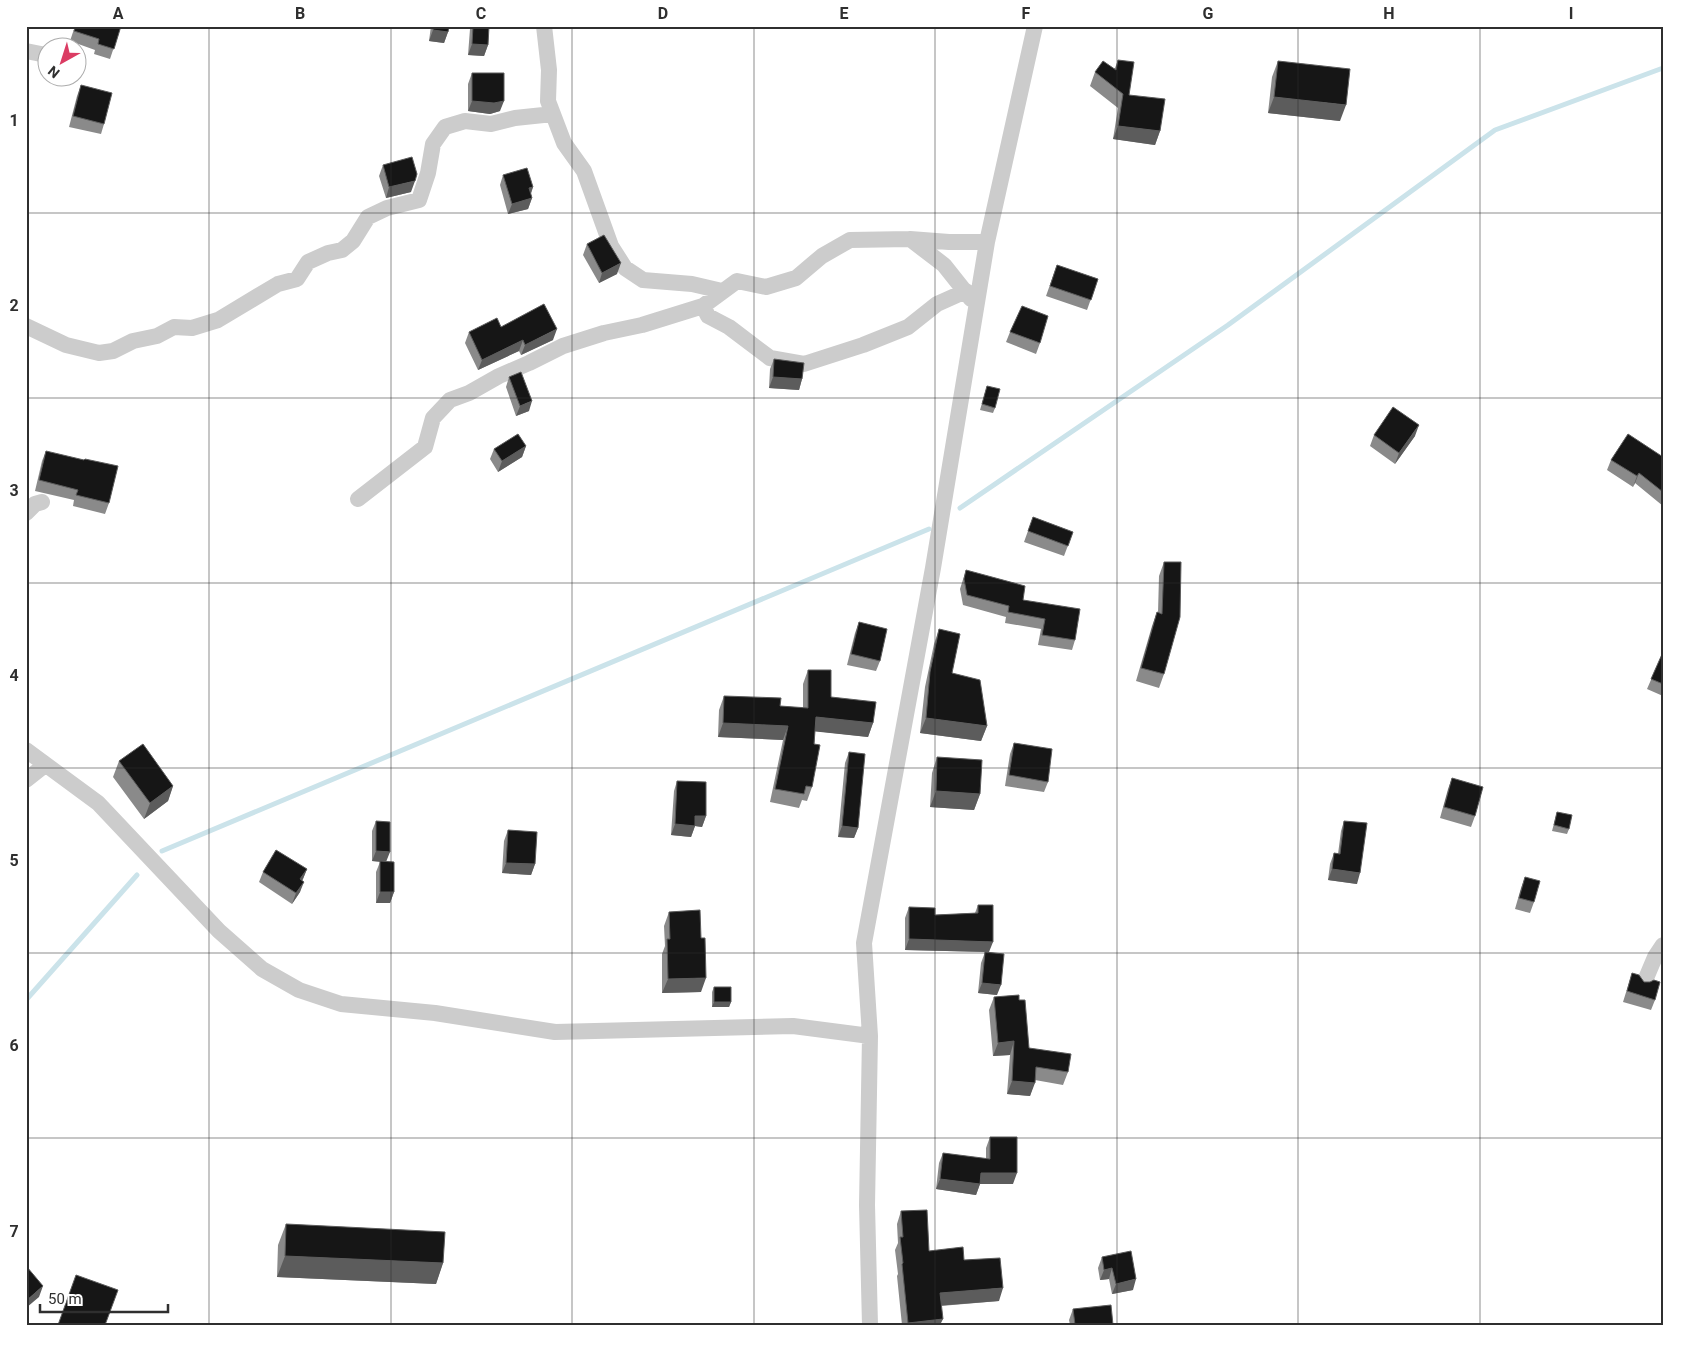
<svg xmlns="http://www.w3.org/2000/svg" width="1689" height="1351" font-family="Roboto,sans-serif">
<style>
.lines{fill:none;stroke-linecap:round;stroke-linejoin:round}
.stream{stroke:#cbe3ea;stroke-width:5}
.minor{stroke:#ccc;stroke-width:16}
.wall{fill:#8a8a8a}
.shaded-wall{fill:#5c5c5c}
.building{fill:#161616;stroke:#5c5c5c}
.grid{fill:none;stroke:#2f2f2f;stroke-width:1;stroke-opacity:0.55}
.neatline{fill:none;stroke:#2f2f2f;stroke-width:2}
.grid-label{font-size:16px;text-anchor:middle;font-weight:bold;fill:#2f2f2f}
</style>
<rect width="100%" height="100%" fill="#fff"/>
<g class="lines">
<path class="stream" d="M960,508L1228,325L1495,130L1663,68
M162,851L929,529
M26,1000L137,875"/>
<path class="minor" d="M544,26L549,70L548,101L564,143L584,171L611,246L625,268L643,280L692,284L722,291
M26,51L41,54
M910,239L944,265L971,299
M703,306L708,316L729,327L770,358L804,364L863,345L908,327L937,304L966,291
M26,326L66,345L99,353L113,351L133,341L157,336L174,327L192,328L218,320L278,284L297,279L308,262L328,253L342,250L353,241L368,217L387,208L419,200L428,173L433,144L445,127L465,121L491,124L515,118L553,114
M358,499L425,447L433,418L450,400L469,393L499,376L529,363L563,346L604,333L642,325L703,306L737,281L766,287L796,278L822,256L850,240L910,239L949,242H987
M26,513L35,504L42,502
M26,750L98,803L219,931L262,969L299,990L341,1004L435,1013L555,1032L793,1026L870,1036
M26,780L45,765
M1644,983L1655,957L1663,945
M870,1325L867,1205L870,1036L864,943L933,568L987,242L1035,26"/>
</g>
<path class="wall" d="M75,26H121L110,59L94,54L95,50L70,41Z
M431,26H449L448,32L444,43L429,41Z
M471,26H473L488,45L484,56L468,55L470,29Z
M1118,60L1129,95L1160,131L1155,145L1113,139L1118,108L1090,86L1095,72L1115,68Z
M1278,61L1340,121L1268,113L1272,77Z
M472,73L500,111L490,114L468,111V84Z
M81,85L104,124L101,134L69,127L77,96Z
M383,165L411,192L386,198L379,176Z
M503,175L533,187L531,194L532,198L528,209L508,214L500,185Z
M587,244L617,274L599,283L583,255Z
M1057,265L1098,279L1087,310L1046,296Z
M469,332L553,340L521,355L519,351L478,370L465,343Z
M1010,332L1040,343L1036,354L1006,342Z
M774,359L802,379L799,390L769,388L770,369Z
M509,377L529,411L516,416L506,387Z
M987,386L995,408L993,413L980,410Z
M1374,435L1415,436L1395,464L1370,446Z
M526,446L522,457L498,472L490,459L494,449Z
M46,451L109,503L105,514L73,506L74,500L35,491L42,461Z
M1663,457V506L1635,483L1633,487L1607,470L1611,460Z
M1033,517L1073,532L1064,556L1024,542Z
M1164,562V674L1159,688L1136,681L1152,626L1157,612L1158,613L1159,576Z
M966,570L1023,600L1075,640L1072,650L1038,645L1041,629L1005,623L1006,617L963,605L960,589Z
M859,622L880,661L876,671L847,665L855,633Z
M939,629L952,673L987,726L981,741L920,733L925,687L934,644Z
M1663,652V696L1647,689Z
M808,670L831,697L873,723L868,737L815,731L812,787L807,801L802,800L799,808L770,802L783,740L718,737L719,710L724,696L780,706L803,708V684Z
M1014,743L1048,782L1044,792L1005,786L1010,754Z
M849,752L858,828L854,838L838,837L845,763Z
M937,757L980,794L974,810L930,807L932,773Z
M119,761L173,786L168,801L144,819L113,777Z
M1452,778L1475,816L1471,827L1440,818L1448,789Z
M677,781L706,816L702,827L695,826L691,837L671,835L674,791Z
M1557,812L1569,829L1567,834L1552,831Z
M376,821L394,892L390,903H376V872L380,862L372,861V831Z
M1344,821L1357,884L1328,880L1330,864L1334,853L1338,854L1341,831Z
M508,830L535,864L531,875L502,873L504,841Z
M307,869L302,881L300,892L292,904L259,882L263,872Z
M1525,877L1534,902L1530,913L1515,909L1521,888Z
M978,905L989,952L997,995L978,993L981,963L985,952L905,950V918L909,907L935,915L975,913Z
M669,912L701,992L662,993V954L665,946L664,926Z
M1632,973L1655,1000L1651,1010L1623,1002Z
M714,987L731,1002L729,1007H712V992Z
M994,997L1019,1000L1029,1048L1068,1072L1063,1085L1035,1080L1030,1096L1007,1094L1010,1055L993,1056L989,1010Z
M990,1137L1013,1184H980L976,1195L936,1189L939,1163L943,1153L986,1159V1148Z
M901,1211L929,1251L964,1260L999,1301L941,1306L940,1325H902L897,1276L898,1274L895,1250L898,1243L897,1224Z
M286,1224L443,1263L436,1284L277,1277L278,1245Z
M1102,1257L1133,1290L1112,1294L1109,1279L1100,1280L1098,1268Z
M1073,1309L1113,1325H1070L1069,1320Z"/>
<path class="shaded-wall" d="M433,30L448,32L444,43L429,41Z
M472,44L488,45L484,56L468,55Z
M1274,97L1346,105L1340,121L1268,113Z
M472,101H504L500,111L490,114L468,111Z
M1118,126L1160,131L1155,145L1113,139Z
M415,181L411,192L386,198L389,187Z
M533,187L529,198V188Z
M532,198L528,209L508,214L512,204Z
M621,263L617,274L599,283L602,273Z
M557,329L553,340L521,355L525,345Z
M523,340L519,351L478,370L482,360Z
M773,377L802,379L799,390L769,388Z
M532,401L529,411L516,416L520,406Z
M1419,425L1415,436L1395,464L1399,453Z
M526,446L522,457L498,472L502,461Z
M1639,473L1635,483L1633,487L1637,476Z
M816,717L873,723L868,737L811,731Z
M926,718L987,726L981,741L920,733Z
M723,723L788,726L783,740L718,737Z
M173,786L168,801L144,819L150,803Z
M936,791L980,794L974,810L930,807Z
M695,816H706L702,827L695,826L691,837L671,835L675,824Z
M842,826L858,828L854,838L838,837Z
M376,851L390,852L386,862L372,861Z
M506,863L535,864L531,875L502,873Z
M307,869L303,879L296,889L300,879Z
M1332,869L1360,873L1357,884L1328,880Z
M304,882L300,892L292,904L296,893Z
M380,892H394L390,903H376Z
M909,939L993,942L989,952L905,950Z
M706,978L701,992L662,993L668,979Z
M982,983L1001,985L997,995L978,993Z
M714,1002H731L729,1007H712Z
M1014,1041L1010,1055L993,1056L998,1043Z
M1012,1081L1035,1083L1030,1096L1007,1094Z
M981,1173H1017L1013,1184H978Z
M940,1179L980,1184L976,1195L936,1189Z
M285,1256L443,1263L436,1284L277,1277Z
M1112,1268L1109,1279L1100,1280L1104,1270Z
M1136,1279L1133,1290L1112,1294L1116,1284Z
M43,1286L39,1297L26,1308V1301Z
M1003,1288L999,1301L935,1306L940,1293Z
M943,1319L940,1325H908V1323Z"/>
<path class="building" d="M76,26H121L114,49L98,44L99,39L74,31Z
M434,26H449L448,32L433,30Z
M473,26H489L488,45L472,44Z
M1118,60L1134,62L1129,95L1165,99L1160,131L1118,126L1123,94L1095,72L1103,61L1116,70Z
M1278,61L1350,69L1346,105L1274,97Z
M472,73H504V101L494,103L472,101Z
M81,85L112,93L104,124L73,116Z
M412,157L417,174L415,181L389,187L383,165Z
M527,168L533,187L529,188L532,198L512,204L503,175Z
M604,235L621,263L602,273L587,244Z
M1057,265L1098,279L1091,300L1050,286Z
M544,304L557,329L525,345L523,340L482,360L469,332L497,318L501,327Z
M1022,306L1048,316L1040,343L1010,332Z
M774,359L804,363L802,379L773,377Z
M521,372L532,401L520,406L509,377Z
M987,386L1000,389L995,408L982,404Z
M1393,407L1419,425L1399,453L1374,435Z
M518,434L526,446L502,461L494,449Z
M1628,434L1663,457V492L1639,473L1637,476L1611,460Z
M46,451L84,460L85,459L118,466L109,503L76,495L78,490L39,480Z
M1033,517L1073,532L1068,546L1028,531Z
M1164,562H1181L1180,617L1164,674L1141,668L1157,612L1162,614Z
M966,570L1025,586L1023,600L1080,609L1075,640L1042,635L1045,619L1008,612L1009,606L967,595L964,579Z
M859,622L887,629L880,661L851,654Z
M939,629L960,634L952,673L980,680L987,726L926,718L930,672Z
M1663,652V684L1651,679Z
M808,670H831V697L876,702L873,723L816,717L814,744L820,745L812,787L806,786L804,794L775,789L788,726L723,723L724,696L781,698L780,706L808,708Z
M1014,743L1052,749L1048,782L1009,775Z
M143,744L173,786L150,803L119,761Z
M849,752L865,754L858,828L842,826Z
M937,757L982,760L980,794L936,791Z
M1452,778L1483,787L1475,816L1444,807Z
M677,781L706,782V816H695V826L675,824Z
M1557,812L1572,815L1569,829L1554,825Z
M376,821L390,822V852L376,851Z
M1344,821L1367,823L1360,873L1332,869L1334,853L1340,854Z
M508,830L537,832L535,864L506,863Z
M276,850L307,869L300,879L304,882L296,893L263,872Z
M380,861L394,862V892H380Z
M1525,877L1540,881L1534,902L1519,898Z
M978,905H993V942L909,939V907L935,908V915L978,913Z
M700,910L701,938H705L706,978L668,979L667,939H670L669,912Z
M985,952L1004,954L1001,985L982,983Z
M1632,973L1639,975L1644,982H1650L1654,980L1660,982L1655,1000L1627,991Z
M714,987H731V1002H714Z
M1019,995V1000H1025L1029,1048L1071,1054L1068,1072L1036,1067L1035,1083L1012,1081L1014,1041L998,1043L994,997Z
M990,1137H1017V1173H981L980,1184L940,1179L943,1153L990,1159Z
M927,1210L929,1251L963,1247L964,1260L1000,1258L1003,1288L940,1293L943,1319L908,1323L902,1264L903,1263L900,1237H903L901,1211Z
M286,1224L445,1232L443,1263L285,1256Z
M1131,1251L1136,1279L1116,1284L1112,1268L1104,1270L1102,1257Z
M27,1267L43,1286L26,1301V1268Z
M76,1275L118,1290L105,1325H58Z
M1111,1305L1113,1325H1075L1073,1309Z"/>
<path class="grid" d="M209,26V1325M391,26V1325M572,26V1325M754,26V1325M935,26V1325M1117,26V1325M1298,26V1325M1480,26V1325M26,213H1663M26,398H1663M26,583H1663M26,768H1663M26,953H1663M26,1138H1663"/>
<rect width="1689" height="1351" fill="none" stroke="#ffffff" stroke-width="55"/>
<g transform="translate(62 62) rotate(219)"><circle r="24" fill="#ffffff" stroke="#acacac"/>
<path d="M0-4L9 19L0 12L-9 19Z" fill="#db3c63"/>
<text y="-8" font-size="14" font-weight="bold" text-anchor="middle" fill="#2f2f2f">N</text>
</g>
<path d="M40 1304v8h128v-8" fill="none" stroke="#2f2f2f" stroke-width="2.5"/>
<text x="48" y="1304" font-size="15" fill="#2f2f2f" stroke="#ffffff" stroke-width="4" paint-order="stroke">50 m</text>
<rect x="28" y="28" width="1634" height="1296" class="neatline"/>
<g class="grid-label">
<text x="118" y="19">A</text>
<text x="300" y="19">B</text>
<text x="481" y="19">C</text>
<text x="663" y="19">D</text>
<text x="844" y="19">E</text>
<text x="1026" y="19">F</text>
<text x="1208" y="19">G</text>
<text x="1389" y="19">H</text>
<text x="1571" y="19">I</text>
<text x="14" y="126">1</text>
<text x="14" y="311">2</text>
<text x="14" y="496">3</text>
<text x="14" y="681">4</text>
<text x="14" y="866">5</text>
<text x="14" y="1051">6</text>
<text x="14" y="1237">7</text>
</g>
</svg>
